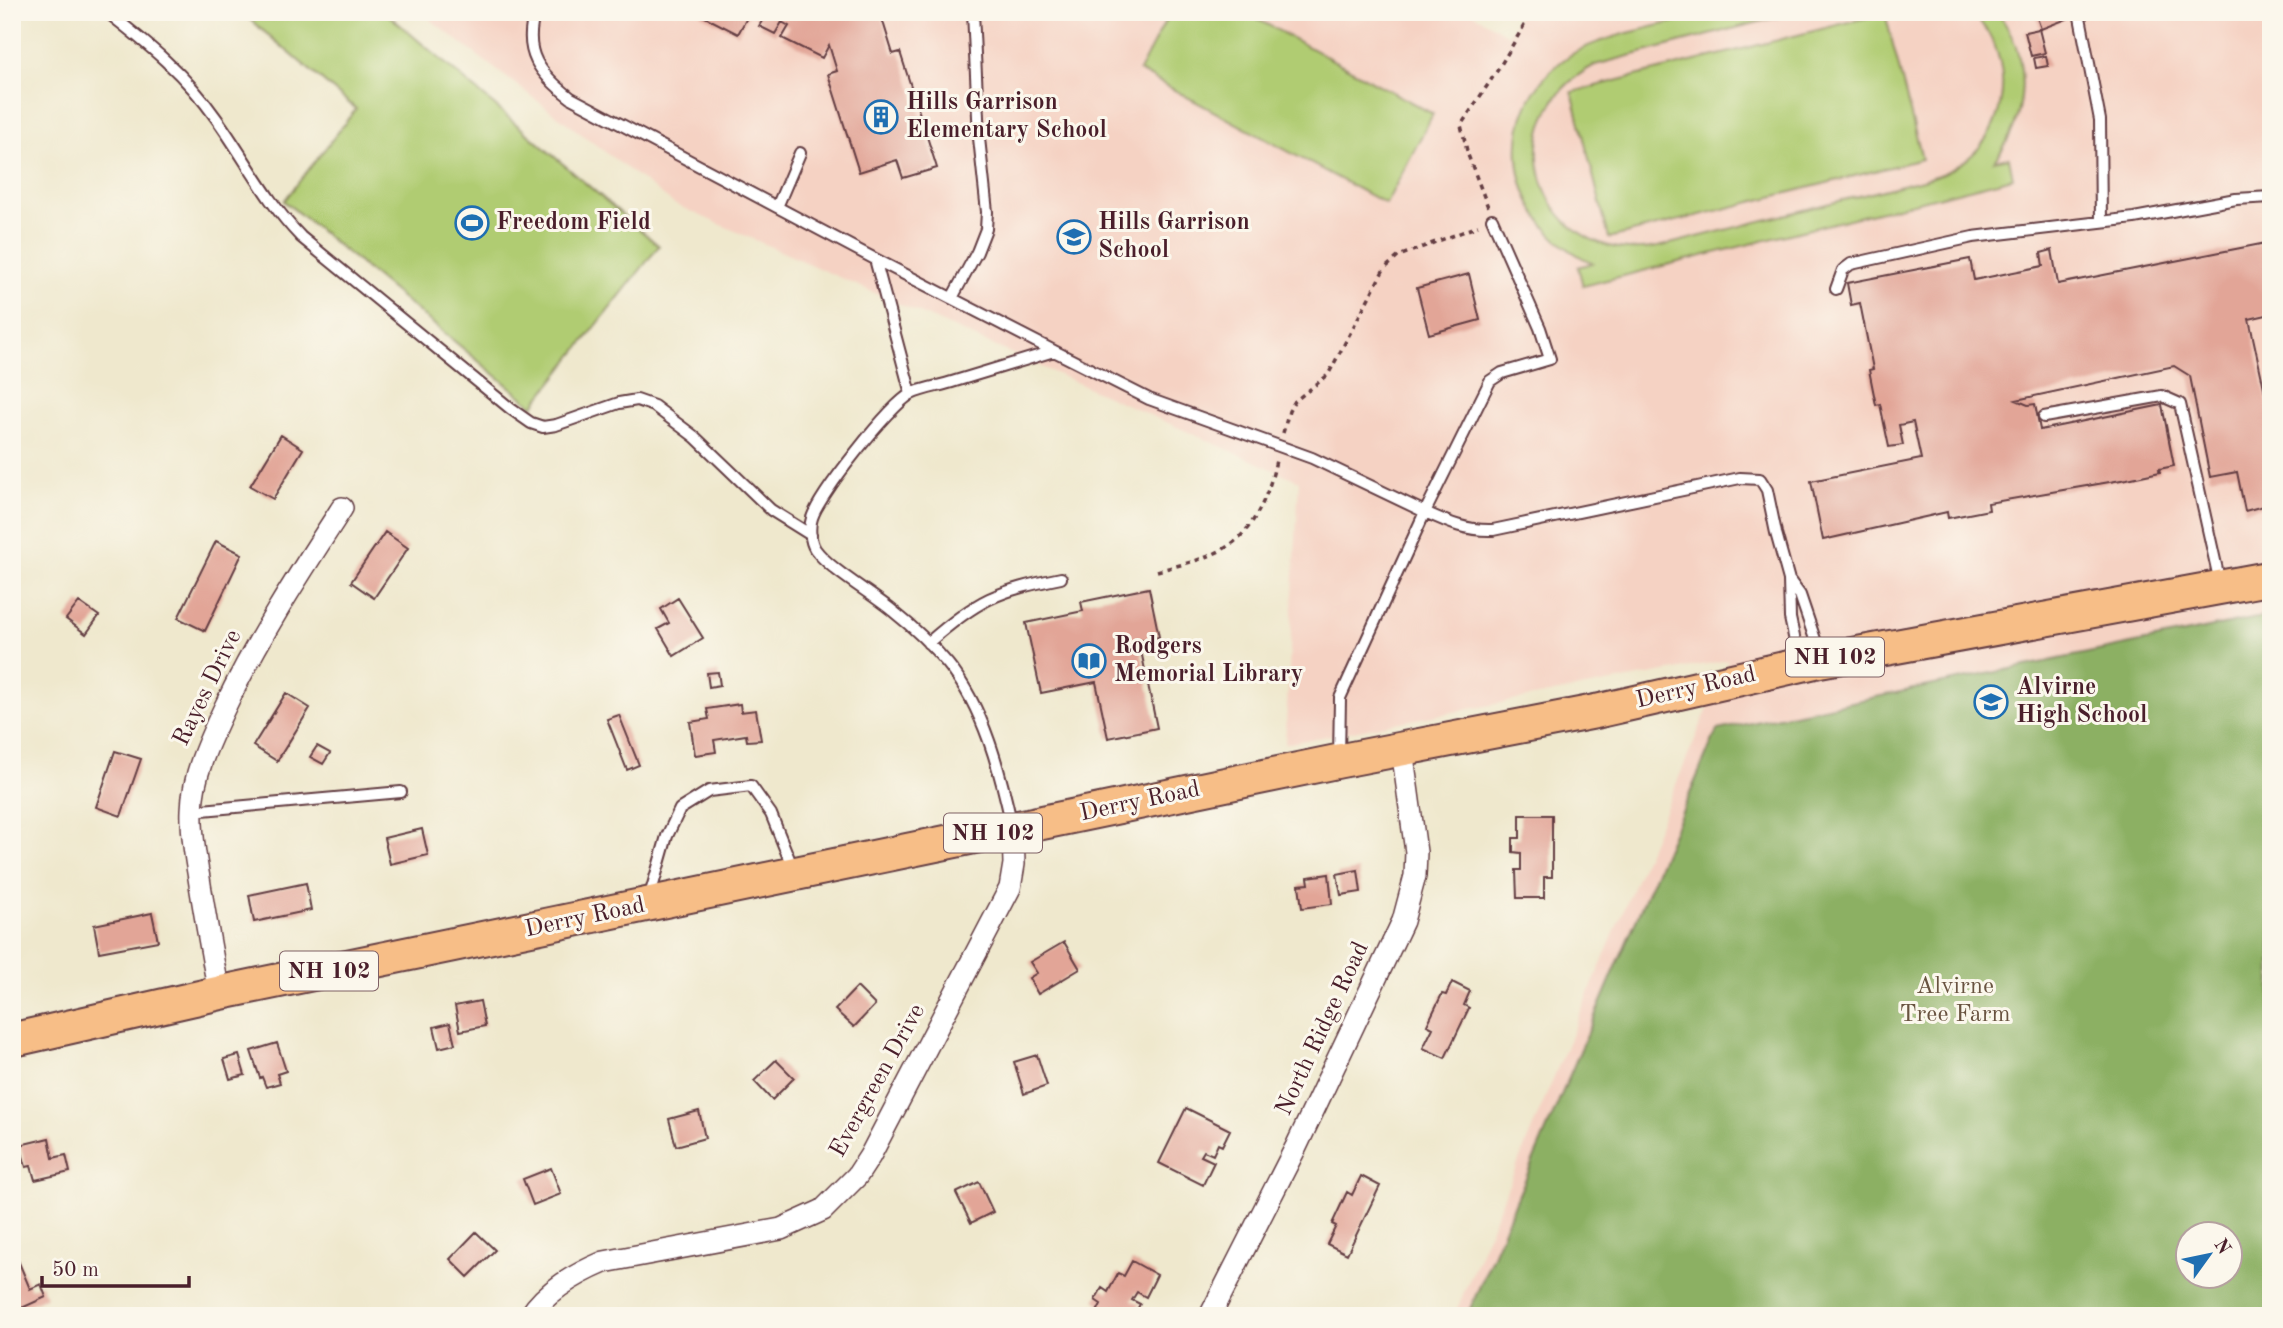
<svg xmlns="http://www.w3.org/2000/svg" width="2283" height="1328" font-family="'Old Standard TT',serif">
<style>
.built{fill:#f5d2c3;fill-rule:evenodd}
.green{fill:#b0cc72;stroke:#7d764e;stroke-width:2}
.forest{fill:#8cb064;stroke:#6b6848;stroke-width:2;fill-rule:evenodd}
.building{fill:#e2a597}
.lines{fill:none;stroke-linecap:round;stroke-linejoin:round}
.lane-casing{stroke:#633d43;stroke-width:14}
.street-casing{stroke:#633d43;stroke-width:24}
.primary-casing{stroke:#633d43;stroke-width:37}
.path{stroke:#633d43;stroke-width:3.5;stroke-dasharray:5 5;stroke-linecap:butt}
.lane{stroke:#fff;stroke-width:10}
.street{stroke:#fff;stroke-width:21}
.primary{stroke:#f7be87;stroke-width:33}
.labels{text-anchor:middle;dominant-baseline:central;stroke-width:6;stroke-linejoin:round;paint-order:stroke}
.shield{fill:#fbf7ec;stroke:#7f6065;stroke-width:2}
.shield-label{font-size:23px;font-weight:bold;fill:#4a1f2b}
.poi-label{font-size:24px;font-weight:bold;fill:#4a1f2b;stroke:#fbf7ec;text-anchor:start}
.street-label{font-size:24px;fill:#4a1f2b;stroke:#fbf7ec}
.park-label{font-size:24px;fill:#695340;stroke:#fbf7ec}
</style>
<rect width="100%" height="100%" fill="#fbf7ec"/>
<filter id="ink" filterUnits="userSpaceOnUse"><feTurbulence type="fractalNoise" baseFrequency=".0143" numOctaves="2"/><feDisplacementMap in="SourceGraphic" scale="14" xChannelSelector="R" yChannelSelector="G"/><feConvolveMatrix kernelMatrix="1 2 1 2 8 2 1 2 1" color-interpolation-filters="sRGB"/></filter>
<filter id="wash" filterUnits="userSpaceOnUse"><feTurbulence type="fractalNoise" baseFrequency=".00686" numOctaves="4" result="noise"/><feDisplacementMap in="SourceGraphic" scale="28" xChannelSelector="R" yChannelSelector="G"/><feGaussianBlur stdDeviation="1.57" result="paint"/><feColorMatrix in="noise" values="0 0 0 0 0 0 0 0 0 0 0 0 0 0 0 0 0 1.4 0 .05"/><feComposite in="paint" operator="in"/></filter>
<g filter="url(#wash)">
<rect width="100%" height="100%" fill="#efe8cd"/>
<path class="built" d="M420,12H1470L1508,35L1521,12H2271V1316H1454L1728,660L1285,744L1299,481L674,204ZM2188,1234H2230V1276H2188Z"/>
<path class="green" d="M241,12H385L659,246L533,406L284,201L356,109Z
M1170,12H1244L1433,114L1386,204L1139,71Z
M1716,12H1797L1595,65C1490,119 1541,269 1658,247L1930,178C1946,173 1961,166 1973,154C2013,116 2012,48 1970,12H1997C2032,57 2029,117 1994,161L2009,158L2013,178L1583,286L1578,267L1593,263C1508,226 1488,111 1569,56C1602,34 1676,23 1716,12Z
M1885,13L1922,159L1609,238L1572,92Z"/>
<path class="forest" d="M2271,615V1316H1467L1717,730ZM2188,1234H2230V1276H2188Z"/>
<g id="blocks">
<path class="building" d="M702,12H880L893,54L900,52L937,168L903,178L897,160L859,172L828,74L837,71L829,45L822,58L782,38L789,26L782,22L775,34L759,26L762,21L749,14L738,34L701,15Z
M881,12H897L893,19Z
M2035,12H2065L2067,19L2041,29Z
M2039,29L2045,53L2031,56L2025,32Z
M2046,56L2048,66L2036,68L2034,58Z
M2271,242V314L2249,319L2271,420V504L2245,511L2237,472L2210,477L2190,376L2174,366L2016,400L2028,405L2035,404L2040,430L2162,405L2174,466L2159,469L2160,472L2127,479L1988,503L1989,510L1948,518L1947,512L1823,540L1811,481L1921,459L1913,422L1899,425L1903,445L1889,447L1880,404L1876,405L1869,370L1873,369L1860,303L1851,305L1847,283L1970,259L1974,280L2043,266L2041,253L2052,250L2058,284Z
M1469,274L1480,320L1429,334L1417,288Z
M281,435L303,449L273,499L250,486Z
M385,532L408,548L374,598L351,582Z
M216,541L242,554L205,631L178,618Z
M1149,588L1159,637L1139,641L1157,728L1108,738L1096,682L1041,693L1026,623L1083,611L1081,602Z
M678,598L703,638L674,656L658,629L669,623L661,609Z
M79,602L99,616L86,634L66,619Z
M718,672L720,685L709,687L707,673Z
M286,693L310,708L277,761L253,746Z
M740,704L741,712L756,710L761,740L747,741L746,735L714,740L716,752L695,755L690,722L709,719L707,709Z
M619,715L639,765L627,770L607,719Z
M317,746L330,753L323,764L310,757Z
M115,751L141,759L121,816L96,807Z
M1520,815H1552V877H1544V898H1517L1516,870H1521V853L1513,852V838H1520Z
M422,829L428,855L390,864L384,838Z
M1358,870L1361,892L1341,895L1337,874Z
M1329,874L1332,904L1302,908L1299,885L1309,884L1308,877Z
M306,883L311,910L254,922L249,895Z
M152,913L158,941L99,952L94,925Z
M1064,942L1080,969L1038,994L1029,978L1037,973L1030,962Z
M1452,982L1470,991L1464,1005L1469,1008L1445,1058L1423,1048L1433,1028L1427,1025L1442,994L1446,995Z
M857,987L875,1005L854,1027L835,1010Z
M480,1001L485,1026L460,1031L455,1006Z
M450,1023L455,1044L439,1048L434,1027Z
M277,1043L286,1071L277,1074L280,1083L266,1087L262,1077L260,1078L251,1051Z
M239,1055L245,1075L230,1079L224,1059Z
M1037,1055L1047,1086L1024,1094L1014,1062Z
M776,1060L794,1078L772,1100L754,1081Z
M1186,1108L1230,1130L1222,1146L1218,1144L1213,1155L1204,1151L1201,1156L1214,1162L1203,1185L1159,1163Z
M699,1111L705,1138L676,1146L669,1119Z
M49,1138L53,1158L66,1155L70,1172L35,1180L31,1166L26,1167L20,1145Z
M551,1168L561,1194L533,1205L523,1179Z
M1361,1176L1380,1186L1347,1254L1327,1244L1336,1226L1332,1224L1347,1192L1352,1195Z
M979,1182L993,1212L971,1223L956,1193Z
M476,1232L495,1250L468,1277L450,1259Z
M15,1253L30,1289L41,1284L46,1297L13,1312L12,1254Z
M1132,1261L1157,1275L1146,1297L1137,1292L1132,1300L1140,1304L1134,1316H1095L1101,1304L1095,1300L1102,1288L1108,1292L1118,1273L1124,1276Z"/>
</g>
</g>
<g filter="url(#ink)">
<use href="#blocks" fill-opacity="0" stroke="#633d43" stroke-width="2"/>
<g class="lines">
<defs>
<path id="lane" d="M107,12C148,44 186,75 216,118C245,158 266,201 301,237L511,409L531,423L543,427L556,425L619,403L637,400L654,406L695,437L771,510L811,535
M535,12C522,53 540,74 571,98L875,259L1054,351
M2079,12L2100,120L2101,222
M777,207L800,153
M875,259L911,394
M1836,289L1843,270L1851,264L1973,237L2134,218L2236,199L2271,197
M952,298L977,252L986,229L987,212L979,138L973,12
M2044,417L2162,396L2180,404L2220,583
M1789,580L1800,595L1821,657
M928,643C978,599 997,591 1061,578
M1339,758L1340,698L1425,512C1449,523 1467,531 1493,530L1740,478L1760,479L1767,490L1776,533L1789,580L1790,618L1799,660
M191,811L401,792
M1012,826C1000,771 984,708 948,664C932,645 913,627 894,612C873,594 830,570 815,549C810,541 809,527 812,518C819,495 890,405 911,394C923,388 940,386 952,382C986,372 1020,361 1054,351L1149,399L1312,458L1425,512L1490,381L1502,373L1550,359L1540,328L1492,219
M649,899L667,836L680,809L709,791L751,786L771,814L794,871"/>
<path id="street" d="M219,993C212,955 205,917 199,878C195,856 191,832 192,810C193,774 209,741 224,709C257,639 300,573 342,508
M530,1316C547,1290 576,1274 604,1262L781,1229L823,1210L857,1176L870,1156L1010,888L1014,864L1013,829
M1210,1316L1296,1147L1403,921L1415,876L1416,852L1402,749"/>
<path id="primary" d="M12,1040L219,993L1339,761L1598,711L1822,660L2271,578"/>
</defs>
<use href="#lane" class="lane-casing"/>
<use href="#street" class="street-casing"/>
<use href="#primary" class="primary-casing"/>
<path class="path" d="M1488,207L1468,155L1461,125L1499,68L1532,12
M1283,433L1289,411L1295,401L1328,375L1384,269L1399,256L1478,226
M1157,571C1179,565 1205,560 1225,548C1254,532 1270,492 1276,460"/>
<use href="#lane" class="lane"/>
<use href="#street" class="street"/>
<use href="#primary" class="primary"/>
</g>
</g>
<defs>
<symbol id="building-ring" viewBox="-11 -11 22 22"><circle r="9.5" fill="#fbf7ec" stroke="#1f6fb2" stroke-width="1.5"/><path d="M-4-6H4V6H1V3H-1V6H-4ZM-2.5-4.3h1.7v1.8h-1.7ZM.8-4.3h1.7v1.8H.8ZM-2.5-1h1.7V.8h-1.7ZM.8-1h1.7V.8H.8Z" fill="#1f6fb2"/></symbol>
<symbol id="stadium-ring" viewBox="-11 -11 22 22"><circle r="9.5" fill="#fbf7ec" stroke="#1f6fb2" stroke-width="1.5"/><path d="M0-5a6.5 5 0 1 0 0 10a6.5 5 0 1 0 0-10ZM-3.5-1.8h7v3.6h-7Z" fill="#1f6fb2"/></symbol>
<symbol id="school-ring" viewBox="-11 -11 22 22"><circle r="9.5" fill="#fbf7ec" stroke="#1f6fb2" stroke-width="1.5"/><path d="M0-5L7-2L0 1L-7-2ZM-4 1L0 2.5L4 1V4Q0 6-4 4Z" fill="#1f6fb2"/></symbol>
<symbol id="library-ring" viewBox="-11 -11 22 22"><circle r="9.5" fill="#fbf7ec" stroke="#1f6fb2" stroke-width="1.5"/><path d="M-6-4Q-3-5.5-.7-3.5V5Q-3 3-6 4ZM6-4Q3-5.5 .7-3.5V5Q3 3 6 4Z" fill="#1f6fb2"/></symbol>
</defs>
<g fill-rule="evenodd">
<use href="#building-ring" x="862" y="98" width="38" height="38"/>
<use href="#stadium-ring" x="453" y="204" width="38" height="38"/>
<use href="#school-ring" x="1055" y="218" width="38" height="38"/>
<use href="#library-ring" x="1070" y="642" width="38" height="38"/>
<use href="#school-ring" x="1972" y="683" width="38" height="38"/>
</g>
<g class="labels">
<g class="shield">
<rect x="1786" y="637.5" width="98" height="39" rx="5"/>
<rect x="944" y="813.5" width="98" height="39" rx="5"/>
<rect x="280" y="951.5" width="98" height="39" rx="5"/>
</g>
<g class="shield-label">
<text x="1835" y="657">NH 102</text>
<text x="993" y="833">NH 102</text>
<text x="329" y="971">NH 102</text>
</g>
<g class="poi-label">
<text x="906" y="103">Hills Garrison<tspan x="906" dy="28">Elementary School</tspan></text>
<text x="496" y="223">Freedom Field</text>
<text x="1098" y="223">Hills Garrison<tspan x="1098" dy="28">School</tspan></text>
<text x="1114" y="647">Rodgers<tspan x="1114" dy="28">Memorial Library</tspan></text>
<text x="2016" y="688">Alvirne<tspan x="2016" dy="28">High School</tspan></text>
</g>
<g class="street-label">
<text transform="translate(208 688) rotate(-64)">Rayes Drive</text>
<text transform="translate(1696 688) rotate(-13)">Derry Road</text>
<text transform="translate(1140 802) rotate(-12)">Derry Road</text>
<text transform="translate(585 918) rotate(-12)">Derry Road</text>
<text transform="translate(1323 1029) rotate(-65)">North Ridge Road</text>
<text transform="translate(878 1081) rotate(-61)">Evergreen Drive</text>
</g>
<g class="park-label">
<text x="1955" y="987">Alvirne<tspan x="1955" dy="28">Tree Farm</tspan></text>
</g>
</g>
<rect width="2283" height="1328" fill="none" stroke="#fbf7ec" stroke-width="42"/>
<g transform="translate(2209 1255) rotate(57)"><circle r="33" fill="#fbf7ec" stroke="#b4a19f" stroke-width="2"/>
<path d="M0-5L12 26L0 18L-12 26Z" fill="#1f6fb2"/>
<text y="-10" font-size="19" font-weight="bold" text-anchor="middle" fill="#4a1f2b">N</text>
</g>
<path d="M42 1276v10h147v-10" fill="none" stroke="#4a1f2b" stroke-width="3.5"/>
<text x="52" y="1276" font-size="21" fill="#4a1f2b" stroke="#fbf7ec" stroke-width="5" paint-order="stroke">50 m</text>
</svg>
